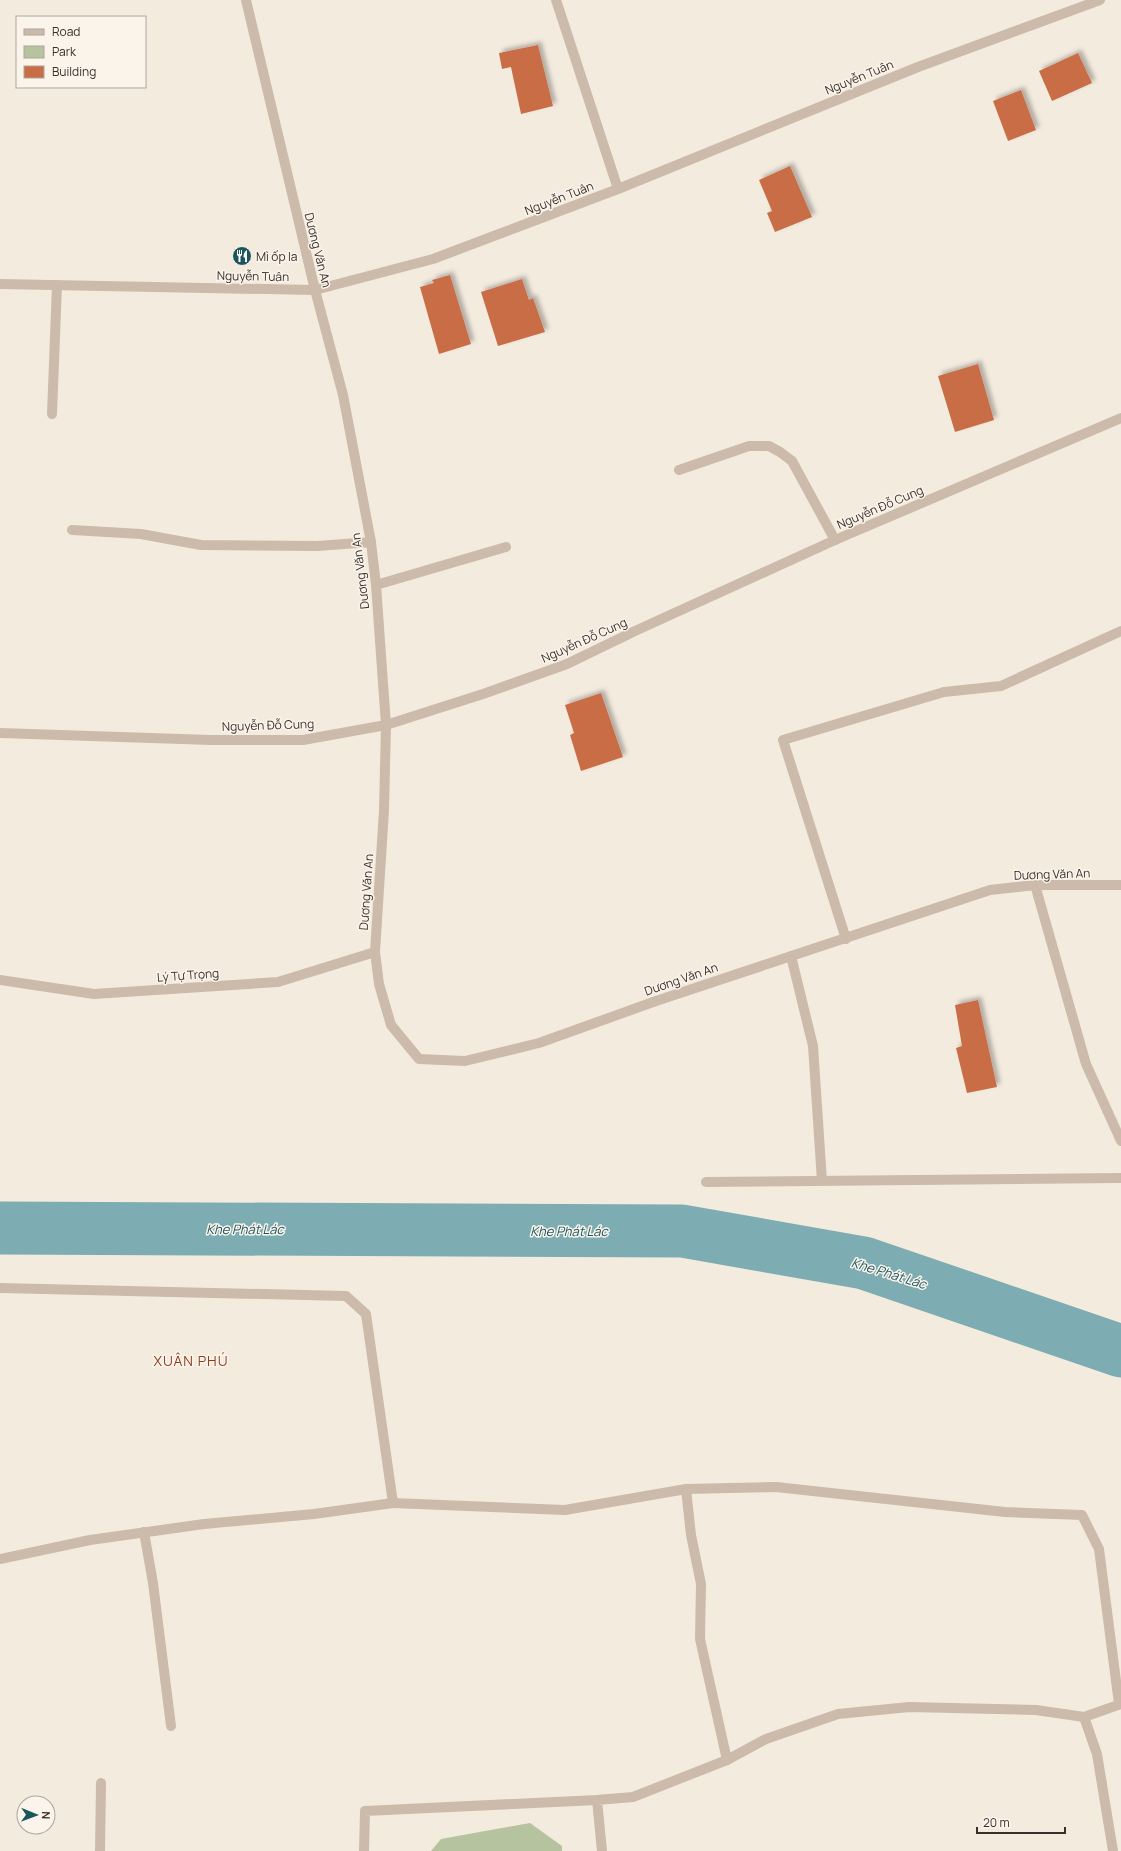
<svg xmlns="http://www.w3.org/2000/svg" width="1121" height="1851" font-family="Manrope,sans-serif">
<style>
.green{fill:#b5c39e}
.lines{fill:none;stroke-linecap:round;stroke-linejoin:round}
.river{stroke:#7dadb2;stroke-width:53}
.building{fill:#c96d47;filter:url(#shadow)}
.service{stroke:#cba;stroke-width:10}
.minor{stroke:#cba;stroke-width:10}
.labels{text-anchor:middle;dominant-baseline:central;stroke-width:3;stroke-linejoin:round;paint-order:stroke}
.street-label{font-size:12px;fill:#3a2f2a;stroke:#fbf4eb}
.poi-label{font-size:12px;fill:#3a2f2a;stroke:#fbf4eb;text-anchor:start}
.water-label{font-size:13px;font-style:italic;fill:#1d555d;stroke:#fbf4eb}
.quarter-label{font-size:14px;letter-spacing:1px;fill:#8b3f20;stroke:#fbf4eb}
</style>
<defs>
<filter id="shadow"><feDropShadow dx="3.5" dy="-3.5" stdDeviation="2" flood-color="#0004"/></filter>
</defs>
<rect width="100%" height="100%" fill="#f4ebdf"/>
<path class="green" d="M530,1823L562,1846V1851H431L441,1839Z"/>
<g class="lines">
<path class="river" d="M0,1228L682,1231L864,1263L1121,1351"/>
</g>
<path class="building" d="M538,45L553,106L521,114L511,67L502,69L499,53Z
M1078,53L1092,83L1052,101L1039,71Z
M1021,90L1036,130L1008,141L993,101Z
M790,166L812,217L775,232L767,213L772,211L759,180Z
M450,275L471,344L439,354L420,287L434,283L432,280Z
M522,279L529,300L533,298L545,332L498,346L481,292Z
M978,364L994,420L955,432L938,376Z
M601,693L623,757L581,771L570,735L574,733L565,705Z
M978,1000L997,1087L967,1093L956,1048L962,1046L955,1005Z"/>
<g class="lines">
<path class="service" d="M52,414L57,285
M679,470L749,446H769L780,452L792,461L835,540
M72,530L141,534L201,545L317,546L371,542
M846,939L783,740L944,692L1001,686L1121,631
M791,956L813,1046L822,1181
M706,1182L1121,1178
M686,1489L691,1535L701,1584L700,1639L727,1760
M144,1532L153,1583L171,1726
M1084,1717L1097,1754L1113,1851"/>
<path class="minor" d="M246,0L315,290L343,395L371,542L376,585L386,725L384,810L375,952L379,984L391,1025L419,1059L465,1061L539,1043L656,1001L990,890L1035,885H1121
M556,0L618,189
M0,284L315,290L433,259L618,189L918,67L1100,0
M376,585L506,547
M0,733L211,740H303L386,725L483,694L567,664L635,631L835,540L1121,418
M1035,885L1086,1064L1121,1141
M0,980L94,994L278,982L375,952
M0,1288L346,1296L366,1314L393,1503
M0,1559L90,1540L204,1524L314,1514L393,1503L565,1510L686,1489L776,1487L1005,1512L1082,1515L1099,1549L1119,1704
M100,1851L101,1783
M364,1851L365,1811L597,1800
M602,1851L597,1800L633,1797L727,1760L766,1739L838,1714L909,1707L1036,1710L1084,1717L1121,1704"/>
</g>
<defs>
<symbol id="restaurant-disc" viewBox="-11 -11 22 22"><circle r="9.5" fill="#1d555d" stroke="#fbf4eb"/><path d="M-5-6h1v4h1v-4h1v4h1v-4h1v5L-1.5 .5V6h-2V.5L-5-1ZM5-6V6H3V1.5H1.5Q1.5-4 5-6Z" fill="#fff"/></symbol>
</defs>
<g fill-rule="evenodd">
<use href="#restaurant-disc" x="231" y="245" width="22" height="22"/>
</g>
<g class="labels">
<g class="street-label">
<text transform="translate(859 77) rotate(-22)">Nguyễn Tuân</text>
<text transform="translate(559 198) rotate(-21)">Nguyễn Tuân</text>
<text transform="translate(318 250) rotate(76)">Dương Văn An</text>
<text transform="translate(253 276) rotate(1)">Nguyễn Tuân</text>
<text transform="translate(880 507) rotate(-23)">Nguyễn Đỗ Cung</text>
<text transform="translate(360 571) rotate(-97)">Dương Văn An</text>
<text transform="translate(584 640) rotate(-24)">Nguyễn Đỗ Cung</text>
<text transform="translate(268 725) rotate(-2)">Nguyễn Đỗ Cung</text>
<text transform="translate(1052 874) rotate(-2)">Dương Văn An</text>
<text transform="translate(366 892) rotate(-86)">Dương Văn An</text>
<text transform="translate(188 975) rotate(-4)">Lý Tự Trọng</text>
<text transform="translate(681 979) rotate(-19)">Dương Văn An</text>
</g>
<g class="poi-label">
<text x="256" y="256">Mì ốp la</text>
</g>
<g class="water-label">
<text x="245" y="1229">Khe Phát Lác</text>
<text x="569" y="1231">Khe Phát Lác</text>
<text transform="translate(889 1273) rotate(17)">Khe Phát Lác</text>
</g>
<g class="quarter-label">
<text x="191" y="1360">XUÂN PHÚ</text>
</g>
</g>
<rect x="16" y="16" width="130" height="72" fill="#fbf4eb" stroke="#aea59e"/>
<rect x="24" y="29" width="20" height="6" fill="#ccbbaa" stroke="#aea59e"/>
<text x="52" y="36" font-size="12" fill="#3a2f2a">Road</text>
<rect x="24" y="46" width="20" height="12" fill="#b5c39e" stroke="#aea59e"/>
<text x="52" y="56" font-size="12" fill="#3a2f2a">Park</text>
<rect x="24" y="66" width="20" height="12" fill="#c96d47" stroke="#aea59e"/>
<text x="52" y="76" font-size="12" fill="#3a2f2a">Building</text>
<g transform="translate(36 1815) rotate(91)"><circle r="19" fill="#fbf4eb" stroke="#aea59e"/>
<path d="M0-3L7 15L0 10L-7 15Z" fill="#1d555d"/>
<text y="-6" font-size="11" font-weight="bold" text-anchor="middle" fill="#3a2f2a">N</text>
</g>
<path d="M977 1827v6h88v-6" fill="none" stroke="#3a2f2a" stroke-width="2"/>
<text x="983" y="1827" font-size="12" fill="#3a2f2a" stroke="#fbf4eb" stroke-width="3" paint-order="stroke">20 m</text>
</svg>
